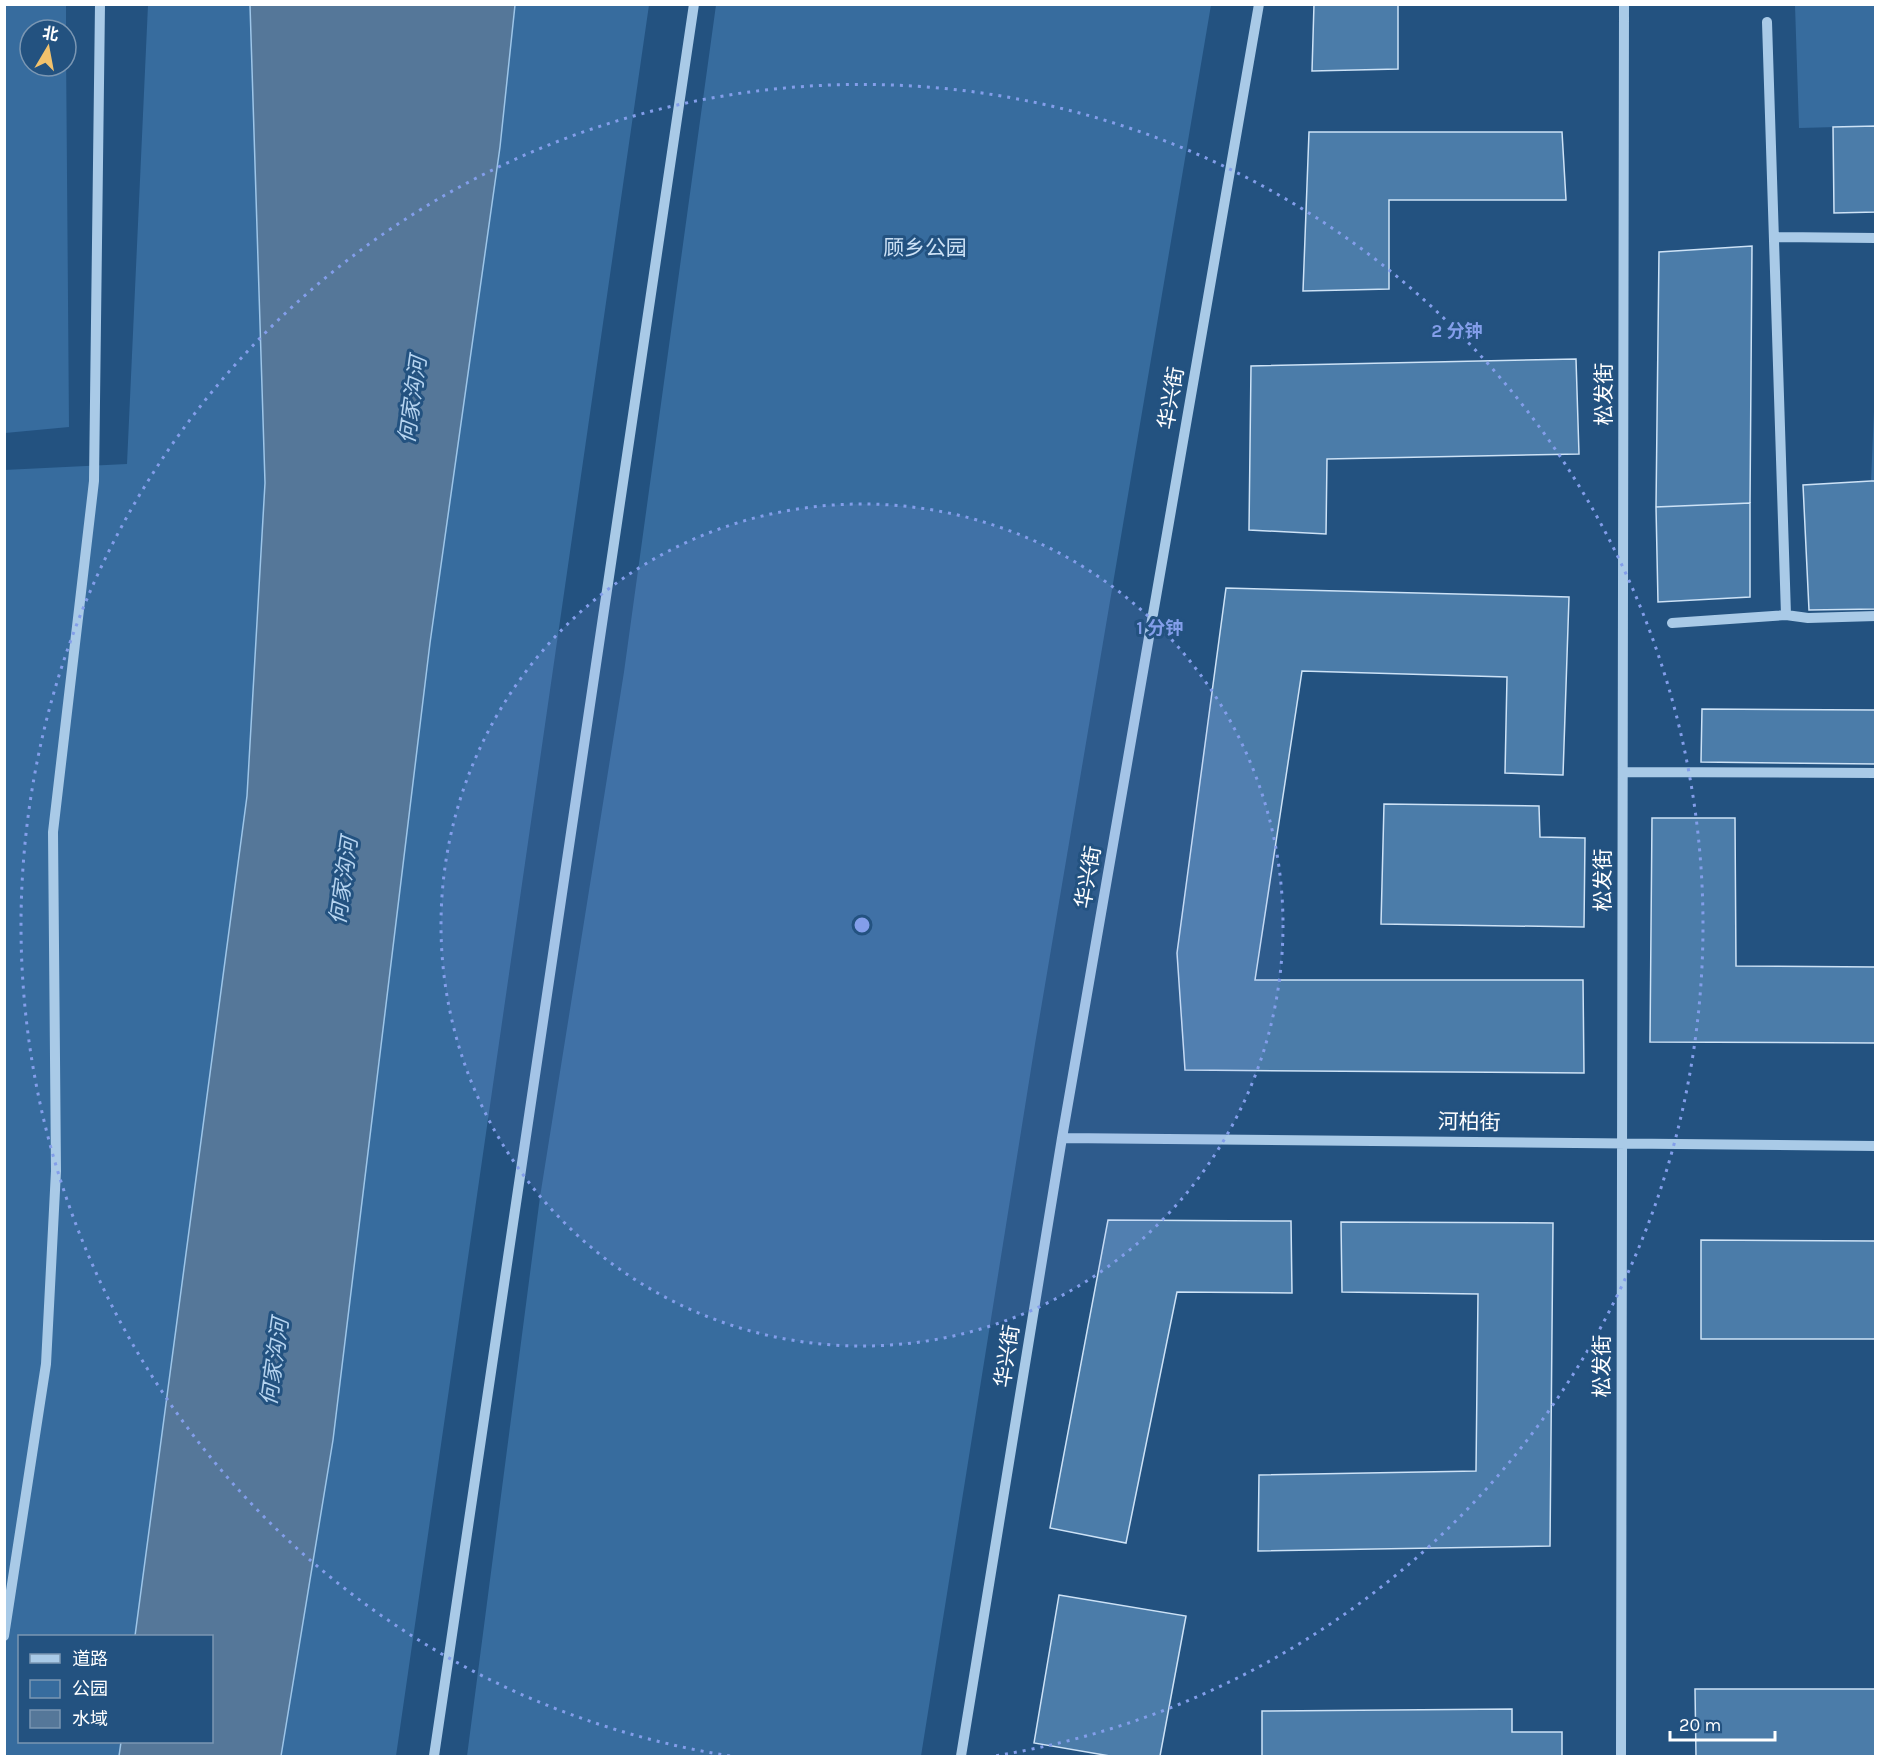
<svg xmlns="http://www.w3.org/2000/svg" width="1880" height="1761" font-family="Karla,'Noto Sans SC',sans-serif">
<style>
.green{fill:#376c9e;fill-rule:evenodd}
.water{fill:#579;stroke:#9dc5e8;stroke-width:1.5}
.building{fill:#4b7ca9;stroke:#cde2f6;stroke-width:1.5}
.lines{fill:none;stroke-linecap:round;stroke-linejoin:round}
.minor{stroke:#a9cae7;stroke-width:10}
.ring{fill:none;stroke:#839eea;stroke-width:3;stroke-dasharray:3 6}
.labels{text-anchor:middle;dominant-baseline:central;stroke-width:6;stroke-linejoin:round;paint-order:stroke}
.park-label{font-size:21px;fill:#cde2f6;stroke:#235280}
.street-label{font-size:21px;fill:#fff;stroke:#235280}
.water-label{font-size:22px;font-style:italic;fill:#b5d3ef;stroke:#235280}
.centre{fill:#839eea;stroke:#235280;stroke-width:3}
.ring-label{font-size:18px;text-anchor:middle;font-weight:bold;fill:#839eea;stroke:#235280;stroke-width:6;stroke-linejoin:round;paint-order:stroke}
</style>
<rect width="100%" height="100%" fill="#235280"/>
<path class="green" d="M5,4L66,5V30H30V66H66V48L69,427L5,433Z
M148,5H649L396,1756H5L4,470L127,464ZM20,1636H212V1742H20Z
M716,5H1211L1035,1044L921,1756H467L540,1197L624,672Z
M1795,5H1875V126L1799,128Z
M1875,388L1876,481H1871Z"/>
<path class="water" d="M250,5H515L500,147L430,643L333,1440L281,1756H119L121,1742H212V1636H135L247,796L265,483Z"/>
<path class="building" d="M1314,4H1398V69L1312,71Z
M1876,126V212L1834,213L1833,127Z
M1309,132H1562L1566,200H1389V289L1303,291Z
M1752,246L1750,503L1656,507L1659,252Z
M1576,359L1579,454L1327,459L1326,534L1249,530L1251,366Z
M1871,481H1876V609L1809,610L1803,485Z
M1750,503V597L1658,602L1656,507Z
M1226,588L1569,597L1563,775L1505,773L1507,677L1302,671L1255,980H1583L1584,1073L1185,1070L1177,953Z
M1702,709L1876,710V764L1701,762Z
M1384,804L1539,806L1540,837L1585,838L1584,927L1381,924Z
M1652,818H1735L1736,966L1876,967V1043L1650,1042Z
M1108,1220L1291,1221L1292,1293L1177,1292L1126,1543L1050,1528Z
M1341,1222L1553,1223L1550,1546L1258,1551L1259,1475L1476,1471L1478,1294L1342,1292Z
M1701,1240L1876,1241V1339H1701Z
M1059,1595L1186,1616L1160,1756H1110L1034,1743Z
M1695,1689H1876V1756H1696Z
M1512,1709V1732H1562V1756H1262V1711Z"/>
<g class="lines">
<path class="minor" d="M1767,22L1786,615
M1775,237L1876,238
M1672,623L1786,615L1808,618L1876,616
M1623,772L1876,773
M1062,1138L1876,1146
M4,1636L46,1364L56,1171L53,832L94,481L100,4
M434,1756L694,4
M961,1756L1062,1138L1259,4
M1621,1756L1624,4"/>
</g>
<circle cx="862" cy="925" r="421" fill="#839eea" fill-opacity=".12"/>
<g class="ring">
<circle cx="862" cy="925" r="421"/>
<path d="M730 1756A841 841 0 1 1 994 1756"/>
</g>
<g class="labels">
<g class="park-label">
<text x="925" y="248">顾乡公园</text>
</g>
<g class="street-label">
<text transform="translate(1604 394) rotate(-90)">松发街</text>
<text transform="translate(1171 398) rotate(-80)">华兴街</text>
<text transform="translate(1088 877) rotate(-80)">华兴街</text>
<text transform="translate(1603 880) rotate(-90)">松发街</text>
<text transform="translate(1469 1122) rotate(1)">河柏街</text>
<text transform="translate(1007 1356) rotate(-81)">华兴街</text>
<text transform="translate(1602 1366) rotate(-90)">松发街</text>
</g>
<g class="water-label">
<text transform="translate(413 400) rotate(-82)">何家沟河</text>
<text transform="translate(344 881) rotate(-82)">何家沟河</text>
<text transform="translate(275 1362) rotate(-82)">何家沟河</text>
</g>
</g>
<circle cx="862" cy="925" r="9" class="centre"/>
<g class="ring-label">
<text x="1457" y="337">2 分钟</text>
<text x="1160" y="634">1 分钟</text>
</g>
<rect width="1880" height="1761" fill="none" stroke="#ffffff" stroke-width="12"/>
<rect x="18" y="1635" width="195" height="108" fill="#235280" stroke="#7b97b3" stroke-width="1.5"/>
<rect x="30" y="1654" width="30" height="9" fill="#a9cae7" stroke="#7b97b3" stroke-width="1.5"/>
<text x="72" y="1665" font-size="18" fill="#ffffff">道路</text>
<rect x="30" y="1680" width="30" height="18" fill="#376c9e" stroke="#7b97b3" stroke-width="1.5"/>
<text x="72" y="1695" font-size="18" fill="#ffffff">公园</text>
<rect x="30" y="1710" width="30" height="18" fill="#557799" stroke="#7b97b3" stroke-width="1.5"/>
<text x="72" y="1725" font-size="18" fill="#ffffff">水域</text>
<g transform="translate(48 48) rotate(10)"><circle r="28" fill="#235280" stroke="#7b97b3" stroke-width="1.5"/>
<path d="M0-4.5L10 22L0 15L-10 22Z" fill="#f2c26c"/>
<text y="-9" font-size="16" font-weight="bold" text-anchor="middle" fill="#ffffff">北</text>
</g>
<path d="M1670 1731v9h105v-9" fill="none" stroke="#ffffff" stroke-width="3"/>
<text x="1679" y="1731" font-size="18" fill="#ffffff" stroke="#235280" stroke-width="4.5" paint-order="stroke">20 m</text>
</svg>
